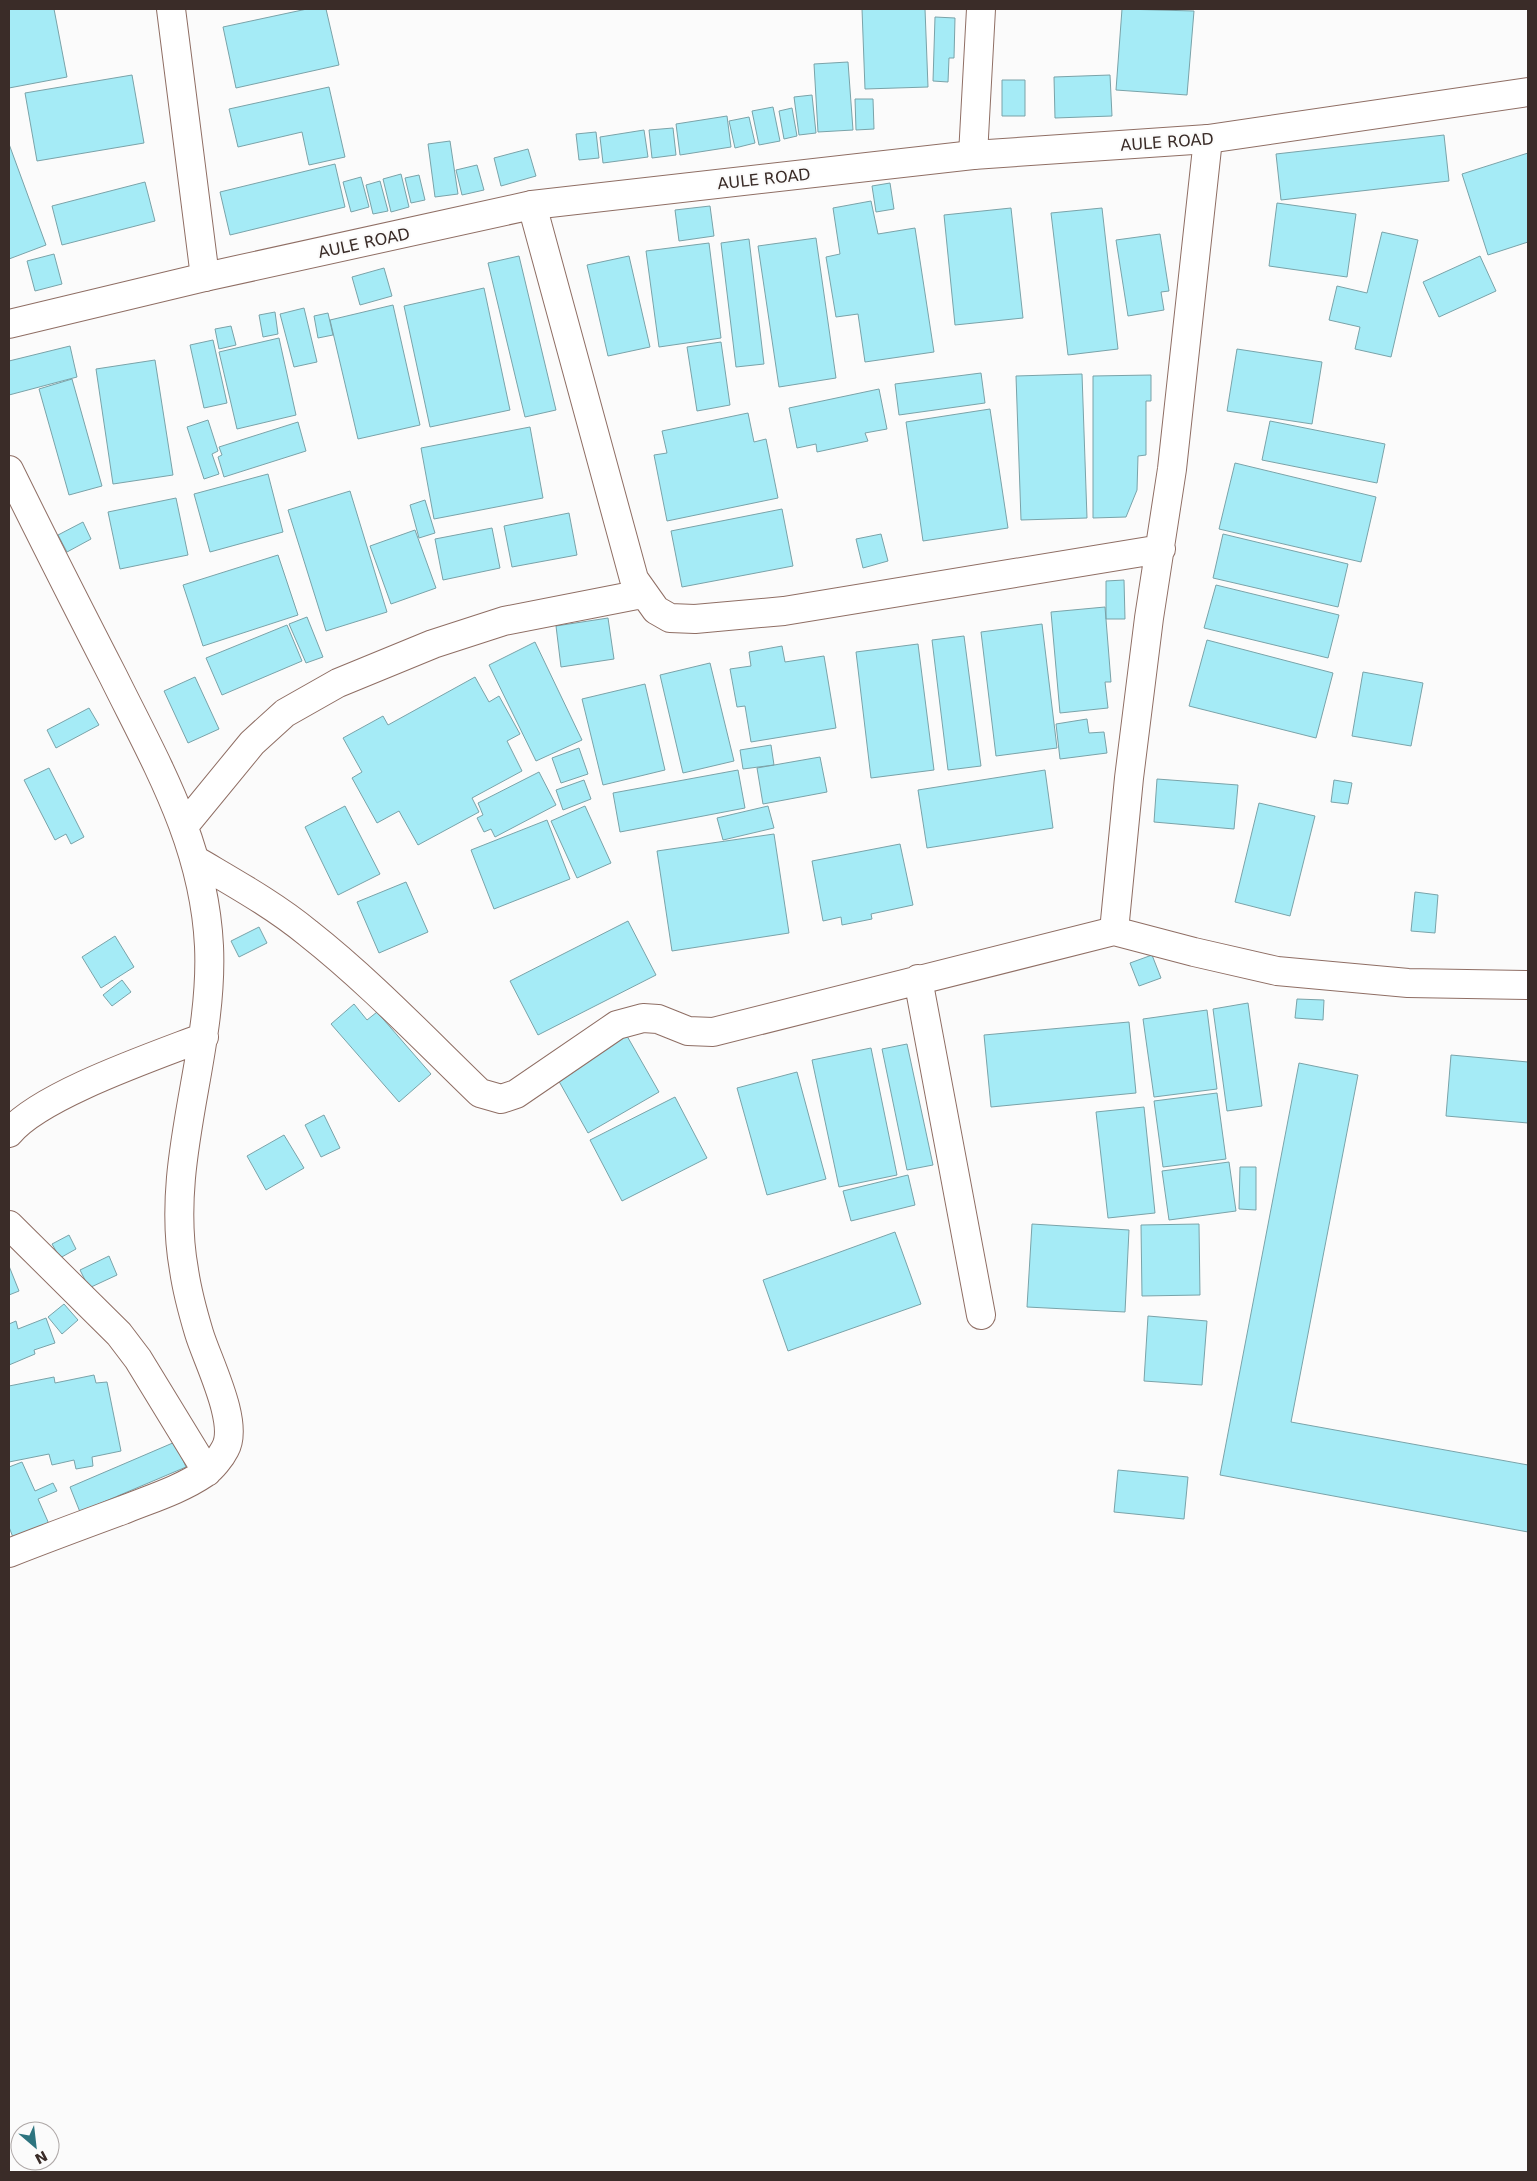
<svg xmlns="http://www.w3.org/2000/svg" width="1537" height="2181" font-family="'DejaVu Sans',sans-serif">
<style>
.building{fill:#a5ebf6;stroke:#7aa3a9}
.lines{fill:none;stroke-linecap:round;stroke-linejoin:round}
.minor-casing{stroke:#8f6e64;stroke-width:30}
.tertiary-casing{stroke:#8f6e64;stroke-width:30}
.minor{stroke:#fff;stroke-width:28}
.tertiary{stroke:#fff;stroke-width:28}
.labels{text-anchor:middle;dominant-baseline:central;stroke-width:4;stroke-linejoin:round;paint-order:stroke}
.street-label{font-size:16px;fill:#3a2c28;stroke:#fbfbfb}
</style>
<rect width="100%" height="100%" fill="#fbfbfb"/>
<path class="building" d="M9,9H54L67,77L9,88Z
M307,9H326L339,65L236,88L223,27Z
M862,9H925L928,87L865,89Z
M1122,9L1194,11L1187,95L1116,90Z
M935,17L955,18L954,58H949L948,82L933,81Z
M848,62L853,130L818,132L814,64Z
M132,75L144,143L37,161L25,93Z
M1110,75L1112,116L1055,118L1054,77Z
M1002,80H1025V116H1002Z
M329,87L345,157L309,165L302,132L238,147L229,109Z
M812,95L816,133L799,135L794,97Z
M855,99H873L874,129L856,130Z
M773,107L780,141L759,145L752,111Z
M792,108L797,136L784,139L779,111Z
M727,116L731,147L680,155L676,124Z
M749,117L755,143L735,148L729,121Z
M673,128L676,155L652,158L649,130Z
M644,130L648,157L603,163L600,137Z
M596,132L599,158L579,160L576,134Z
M1444,135L1449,181L1281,200L1276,154Z
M450,141L458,194L435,197L428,144Z
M9,144L46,245L9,259Z
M528,149L536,176L501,186L494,158Z
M1528,153V242L1488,255L1462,174Z
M335,164L345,207L230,235L220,192Z
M477,165L484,190L462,195L456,170Z
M401,174L409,207L391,212L383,179Z
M419,175L425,200L411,203L405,178Z
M361,177L369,207L351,212L343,182Z
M380,181L388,211L373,214L366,185Z
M145,182L155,221L62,245L52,206Z
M890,183L894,209L876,212L872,186Z
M871,201L878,234L915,228L934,352L865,362L858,314L836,317L826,257L840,254L833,208Z
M1277,203L1356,214L1347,277L1269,266Z
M710,206L714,236L679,241L675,210Z
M1011,208L1023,318L955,325L944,215Z
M1102,208L1118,349L1068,355L1051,213Z
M1382,232L1418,240L1391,357L1355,349L1360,327L1329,320L1337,286L1367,293Z
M1160,234L1169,291L1161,292L1164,310L1128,316L1116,240Z
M816,238L836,378L779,387L758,246Z
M749,239L764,364L736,367L721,243Z
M709,243L721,338L659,347L646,251Z
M54,254L62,284L35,291L27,261Z
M519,256L556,410L525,417L488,263Z
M629,256L650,347L608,356L587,265Z
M1480,256L1496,291L1439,317L1423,282Z
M384,268L392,296L360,305L352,277Z
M484,288L510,410L430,427L404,306Z
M393,305L420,425L358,439L330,320Z
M304,308L317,362L294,367L280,314Z
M275,312L278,334L263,337L259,315Z
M328,313L333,335L318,338L314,316Z
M231,326L236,345L219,349L215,329Z
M279,338L296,415L237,429L219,352Z
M213,340L227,403L204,408L190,345Z
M721,342L730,405L697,411L687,347Z
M70,346L77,377L9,395V361Z
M1237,349L1322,362L1312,424L1227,411Z
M155,360L173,475L113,484L96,369Z
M981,373L985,403L899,415L895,384Z
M1082,374L1087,518L1021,520L1016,376Z
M1151,375V401H1146V455L1138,456L1137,490L1126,517L1093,518V376Z
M72,379L102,486L69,495L39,389Z
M879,389L887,429L865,433L868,441L817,452L816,444L797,448L789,408Z
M990,409L1008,528L923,541L906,422Z
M748,413L754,442L766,439L778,498L667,521L654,455L667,453L662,431Z
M208,420L218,451L212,454L219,474L204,479L187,427Z
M1270,421L1385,444L1377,483L1262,460Z
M298,422L306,451L224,477L218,457L222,455L219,447Z
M530,427L543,498L434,519L421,448Z
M1235,463L1376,497L1361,562L1219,529Z
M268,474L283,532L210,552L194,494Z
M350,491L387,612L326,631L288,510Z
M176,498L188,555L120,569L108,512Z
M425,500L435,533L419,538L410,505Z
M782,509L793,566L682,587L671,531Z
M569,513L577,555L512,567L504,526Z
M83,522L91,539L67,552L58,535Z
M492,528L500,568L443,580L435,539Z
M415,530L436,588L391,604L370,546Z
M881,534L888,561L863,568L856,539Z
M1223,534L1348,564L1338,607L1213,578Z
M278,555L298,615L203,646L183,585Z
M1124,580L1125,619H1106V581Z
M1216,585L1339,615L1328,658L1204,628Z
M1105,607L1111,682H1105L1108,708L1060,713L1051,612Z
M307,617L323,657L306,663L289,624Z
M608,618L614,659L561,667L556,626Z
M1042,624L1057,748L996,756L981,632Z
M287,625L302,661L222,695L206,658Z
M964,636L981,766L948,770L932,640Z
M1207,640L1333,673L1316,738L1189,706Z
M535,642L582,740L536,761L489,665Z
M918,644L934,770L871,778L856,652Z
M782,646L785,662L824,656L836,728L751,742L745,706L737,707L730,669L751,666L749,652Z
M710,663L734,761L683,773L660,675Z
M1363,672L1423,683L1411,746L1352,736Z
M195,677L219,729L188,743L164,691Z
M475,677L489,702L499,696L520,734L507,741L522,771L472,798L479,812L418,845L399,811L377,823L352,778L362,772L343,738L383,716L388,725Z
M645,684L665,770L603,785L582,699Z
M89,708L99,725L56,748L47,730Z
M1087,719L1089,733L1104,732L1107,753L1060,759L1056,724Z
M771,745L774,765L743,769L740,750Z
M579,748L588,774L561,783L552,758Z
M820,757L827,792L763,804L757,768Z
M49,768L84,837L71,844L66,834L55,840L24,780Z
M738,770L745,808L620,832L613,793Z
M1045,770L1053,828L927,848L918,790Z
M539,772L556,805L495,837L491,829L484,832L477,818L483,815L478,803Z
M1157,779L1238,785L1234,829L1154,822Z
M584,780L591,799L563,810L556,790Z
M1334,780L1352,783L1348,804L1331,802Z
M1259,803L1315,816L1290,916L1235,902Z
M345,806L380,874L338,895L305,827Z
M585,806L611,863L577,878L551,821Z
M768,806L774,828L723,840L717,818Z
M547,820L570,879L494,909L471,850Z
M774,834L789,933L672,951L657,851Z
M900,844L913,905L871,914L872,919L842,925L841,917L823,921L812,861Z
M406,882L428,932L379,953L357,902Z
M1415,892L1438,895L1435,933L1411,931Z
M628,921L656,975L538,1035L510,981Z
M259,927L267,943L239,957L231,941Z
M115,936L134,967L101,988L82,957Z
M1152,955L1161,978L1139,986L1130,963Z
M122,980L131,992L112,1006L103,995Z
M1297,999L1324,1000L1323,1020L1295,1018Z
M1248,1003L1262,1106L1227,1111L1213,1009Z
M354,1004L367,1020L377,1012L431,1074L399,1102L331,1024Z
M1207,1010L1217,1089L1154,1097L1143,1019Z
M1129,1022L1136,1093L991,1107L984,1035Z
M627,1036L659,1092L588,1133L556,1076Z
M907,1044L933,1165L907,1170L882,1049Z
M871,1048L897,1175L839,1187L812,1060Z
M1451,1055L1528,1062V1123L1446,1116Z
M1299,1063L1358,1075L1291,1422L1528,1465V1532L1220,1475Z
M797,1072L826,1179L767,1195L737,1088Z
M1217,1093L1226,1159L1163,1167L1154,1101Z
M675,1097L707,1158L622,1201L590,1140Z
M1144,1107L1155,1213L1108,1218L1096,1112Z
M324,1115L340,1148L321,1157L305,1125Z
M284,1135L304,1168L266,1190L247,1156Z
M1229,1162L1236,1211L1169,1220L1162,1171Z
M1240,1167H1256V1210L1239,1209Z
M908,1175L915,1205L851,1221L843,1191Z
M1032,1224L1129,1230L1125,1312L1027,1307Z
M1199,1224L1200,1295L1142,1296L1141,1225Z
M895,1232L921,1304L788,1351L763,1280Z
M69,1235L76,1249L60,1258L52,1244Z
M109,1256L117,1275L89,1288L80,1270Z
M9,1266L19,1291L9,1295Z
M64,1304L78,1320L62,1334L48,1317Z
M1148,1316L1207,1321L1202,1385L1144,1381Z
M46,1318L55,1343L34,1350L35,1354L9,1365V1324L16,1321L18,1329Z
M94,1375L96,1383L107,1382L121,1451L92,1457L93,1466L76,1469L74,1460L52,1465L49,1454L9,1462V1386L54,1377L55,1383Z
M175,1442L186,1467L80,1512L70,1487Z
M22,1462L35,1491L53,1483L57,1491L38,1499L49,1524L14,1540L9,1527V1467Z
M1118,1470L1188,1477L1184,1519L1114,1512Z"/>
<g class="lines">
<defs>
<path id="minor" d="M171,9L205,277
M973,155L981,9
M532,205L634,579L656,610L670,618L695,619L784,611L1161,549
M9,470C43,539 78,608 113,676C157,765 204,844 209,946C214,1055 164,1160 184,1270C187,1291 193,1313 199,1333C207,1360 240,1423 225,1449C221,1457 212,1468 205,1473C180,1490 150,1499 123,1510C85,1524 47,1538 9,1553
M184,826L252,743L285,713L338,683L433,644L504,621L642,594
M197,861C234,883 274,905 308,933C369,981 424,1039 480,1093L501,1099L516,1094L617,1025L643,1018L658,1019L688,1031L713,1032L1114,931L1194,952L1277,971L1408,983L1528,985
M1114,931L1129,778L1149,618L1172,469L1208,139
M918,979L981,1315
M9,1133C40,1095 155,1056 204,1037
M9,1225L119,1334L138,1359L207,1472"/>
<path id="tertiary" d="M9,324L205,277L532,205L973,155L1208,139L1528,92"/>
</defs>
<use href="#minor" class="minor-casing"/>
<use href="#tertiary" class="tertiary-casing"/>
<use href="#minor" class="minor"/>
<use href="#tertiary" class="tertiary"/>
</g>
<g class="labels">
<g class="street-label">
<text transform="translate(1167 142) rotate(-4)">AULE ROAD</text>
<text transform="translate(764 179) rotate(-6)">AULE ROAD</text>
<text transform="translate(364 243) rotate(-12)">AULE ROAD</text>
</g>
</g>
<rect width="1537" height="2181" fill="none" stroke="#3a2c28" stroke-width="20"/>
<g transform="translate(35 2146) rotate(152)"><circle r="24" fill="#fbfbfb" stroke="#aea8a7"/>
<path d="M0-4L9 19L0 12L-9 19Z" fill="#2d747f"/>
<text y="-8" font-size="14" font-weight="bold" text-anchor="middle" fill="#3a2c28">N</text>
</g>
</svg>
